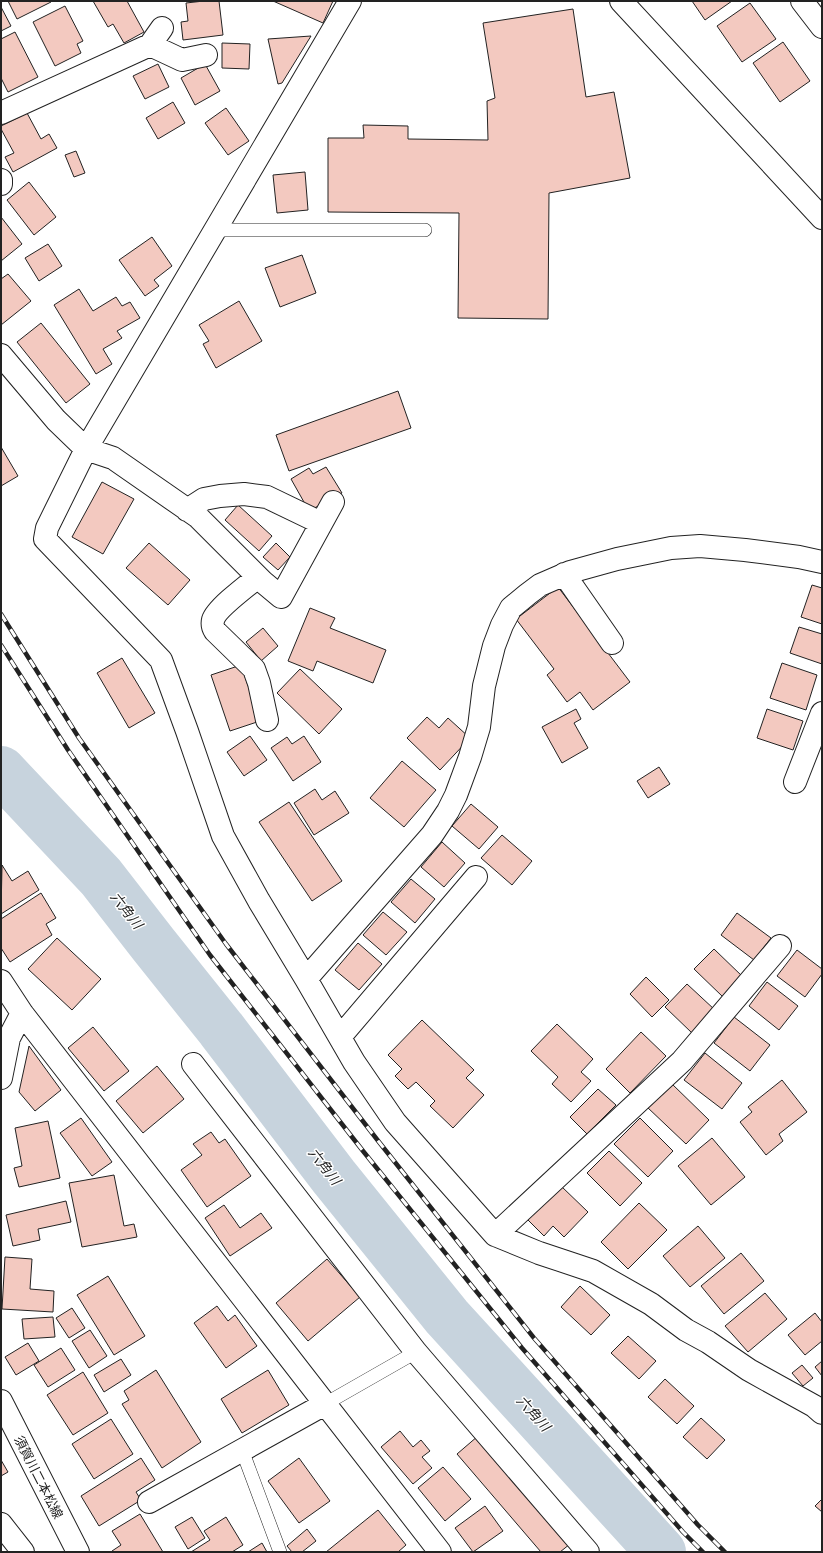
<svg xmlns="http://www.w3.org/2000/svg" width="823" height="1553" font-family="'Open Sans','Noto Sans JP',sans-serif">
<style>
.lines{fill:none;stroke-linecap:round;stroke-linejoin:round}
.river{stroke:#c7d3dd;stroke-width:50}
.building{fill:#f3c9c0;stroke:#222}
.lane-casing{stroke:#222;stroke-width:14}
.street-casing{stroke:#222;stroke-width:24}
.secondary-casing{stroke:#222;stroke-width:24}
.lane{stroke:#fff;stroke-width:13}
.street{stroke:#fff;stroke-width:22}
.secondary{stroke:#fff;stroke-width:22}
.rail-casing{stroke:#222;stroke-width:4.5}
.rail{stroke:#fff;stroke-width:3;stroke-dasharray:9;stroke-linecap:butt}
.labels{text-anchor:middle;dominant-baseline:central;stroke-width:3;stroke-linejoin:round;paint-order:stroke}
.street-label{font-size:13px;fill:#222;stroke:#fff}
.water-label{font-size:14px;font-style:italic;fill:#222;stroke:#fff}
</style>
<rect width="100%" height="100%" fill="#fff"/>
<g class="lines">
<path class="river" d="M1,771L101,877L153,944L221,1029L334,1177L447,1317L661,1552"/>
</g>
<path class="building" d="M8,1H51V2L17,19Z
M93,1H127L144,32L124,43L113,24L108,27Z
M204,1H219L223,35L183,40L181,22L188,21L186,3Z
M273,1H333L323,23Z
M692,1H732L705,20Z
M750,3L776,39L742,62L717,26Z
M65,6L83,41L77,44L81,53L55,66L33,22Z
M1,7L11,26L1,31Z
M573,9L586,97L614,92L630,178L549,193L548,319L458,318L459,213L328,212V138H364L363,125L408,126V139L488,140L487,101L495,98L483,23Z
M15,32L38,77L8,92L1,78V39Z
M311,36L282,83L278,84L268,39Z
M783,42L810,81L780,102L753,63Z
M222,43L250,44L249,69L222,68Z
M158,64L169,87L145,99L133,76Z
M205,64L220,91L195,105L181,78Z
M173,102L185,123L158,139L146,118Z
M226,108L249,141L228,155L205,123Z
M27,113L41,139L49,134L57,148L13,172L5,157L14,153L1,129V126Z
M76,151L85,173L74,177L65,155Z
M305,172L308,210L277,213L273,175Z
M29,182L56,217L34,235L7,200Z
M1,217L22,244L1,261Z
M152,237L172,266L154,280L159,286L145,296L119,260Z
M48,244L62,266L39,281L25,258Z
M302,255L316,293L280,307L265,268Z
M8,274L31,301L1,325V279Z
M79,289L93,311L116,297L122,306L130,302L140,318L117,331L122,338L103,349L112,364L96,374L54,305Z
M239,301L262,341L216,368L203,344L209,341L199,325Z
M41,323L90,384L66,403L17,342Z
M398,391L411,428L289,471L276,435Z
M1,447L18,476L1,486Z
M326,467L342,493L309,511L291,479L309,468L313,474Z
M102,482L134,499L103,554L72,537Z
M238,505L272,536L259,551L225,520Z
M149,543L190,580L168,605L126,568Z
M276,543L290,557L278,570L263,557Z
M812,585L822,588V624L801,617Z
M558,587L630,682L593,710L580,692L567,702L547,675L554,669L516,619Z
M310,608L335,618L330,628L386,650L373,683L317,661L313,671L288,661Z
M799,627L822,634V664L790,653Z
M263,628L278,646L261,661L246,642Z
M122,658L155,713L129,728L97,673Z
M782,663L817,675L806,710L770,698Z
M241,665L260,721L230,731L211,675Z
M300,669L342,709L319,734L277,693Z
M576,709L581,719L574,723L588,748L562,763L542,727Z
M767,709L803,721L793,750L757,738Z
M427,717L439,728L448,718L470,738L440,770L407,738Z
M250,736L267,760L244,776L227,752Z
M304,736L321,762L293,781L271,748L287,737L292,744Z
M402,761L436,790L404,827L370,798Z
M659,767L670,784L648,798L637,781Z
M315,789L322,800L335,791L349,813L314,835L294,803Z
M289,802L342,881L312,901L259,822Z
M471,804L498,827L479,849L452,826Z
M502,835L532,861L512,885L481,858Z
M442,842L465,863L444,887L421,867Z
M2,865L12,881L28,871L39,890L1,914Z
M411,879L435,899L415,923L391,902Z
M41,893L56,918L46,924L52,935L10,962L1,948V919Z
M383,912L407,932L386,955L363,935Z
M737,913L771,938L754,960L721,935Z
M57,938L101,979L72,1010L28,969Z
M358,943L382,964L359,990L335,970Z
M714,949L743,977L723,997L694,969Z
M797,950L822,969V974L805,997L777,976Z
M646,977L669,1000L652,1017L630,994Z
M767,982L798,1006L779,1030L749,1006Z
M687,984L715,1010L692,1033L665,1007Z
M734,1017L770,1045L750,1071L714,1043Z
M422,1020L474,1070L466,1078L484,1095L453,1128L430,1106L435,1101L416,1082L408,1089L395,1076L402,1069L388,1055Z
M557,1024L593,1059L581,1072L591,1081L571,1102L552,1084L558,1077L531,1051Z
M93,1027L129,1071L104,1091L68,1048Z
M641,1032L666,1056L630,1093L606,1069Z
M29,1046L61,1090L35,1111L19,1092Z
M705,1053L742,1083L722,1109L684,1080Z
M157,1066L184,1099L143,1133L116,1101Z
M782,1080L807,1112L779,1134L783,1141L766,1155L740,1122L752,1112L748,1107Z
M671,1083L709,1120L686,1144L647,1107Z
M598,1089L616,1105L587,1134L570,1117Z
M81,1118L112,1162L92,1176L60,1133Z
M640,1118L673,1151L648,1177L614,1144Z
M48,1121L60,1178L19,1187L14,1168L22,1166L15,1128Z
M211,1132L219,1143L225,1139L251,1176L207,1207L181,1170L202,1155L193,1144Z
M712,1138L745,1177L711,1205L678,1166Z
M609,1151L642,1183L620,1206L587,1173Z
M114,1175L124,1226L134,1224L137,1237L82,1247L69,1183Z
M561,1186L588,1212L564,1237L553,1226L544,1236L528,1220Z
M66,1201L71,1222L38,1229L40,1240L13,1246L6,1215Z
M639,1203L667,1230L628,1269L601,1242Z
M224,1205L240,1228L261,1213L272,1228L230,1256L205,1218Z
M698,1226L725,1258L690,1287L663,1256Z
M741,1253L764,1281L724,1314L701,1286Z
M5,1257L32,1259L30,1289L54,1291L53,1312L2,1309Z
M327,1259L360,1297L308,1341L276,1303Z
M108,1276L145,1336L114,1355L77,1295Z
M580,1286L610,1315L591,1335L561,1307Z
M765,1293L787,1319L748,1352L725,1326Z
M217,1306L228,1321L235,1315L257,1346L226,1368L194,1323Z
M72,1308L85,1328L69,1338L56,1318Z
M815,1313L822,1322V1341L805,1355L788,1335Z
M53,1317L55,1337L24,1339L22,1319Z
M90,1330L107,1356L89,1368L72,1341Z
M628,1336L656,1361L639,1379L611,1353Z
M28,1343L39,1361L16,1375L5,1357Z
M61,1348L75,1370L48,1387L34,1365Z
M121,1359L131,1375L104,1392L94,1375Z
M822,1361V1376L815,1367Z
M802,1365L813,1378L803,1386L792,1373Z
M156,1370L201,1442L162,1468L122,1404L129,1400L124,1391Z
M268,1370L289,1405L242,1433L221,1399Z
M83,1372L108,1413L73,1435L47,1395Z
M665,1379L694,1406L677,1424L648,1397Z
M701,1418L725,1440L707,1459L683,1437Z
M111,1419L133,1454L94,1479L72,1444Z
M400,1431L413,1447L421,1440L430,1451L422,1457L432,1468L413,1484L381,1447Z
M478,1436L570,1544L560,1552H541L457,1454Z
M141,1458L155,1480L136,1492L141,1500L99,1526L81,1496Z
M299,1458L330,1501L299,1523L268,1481Z
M1,1460L8,1472L1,1476Z
M443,1467L471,1499L445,1521L418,1488Z
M822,1499V1512L815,1506Z
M485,1506L503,1531L473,1552L455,1528Z
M378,1510L406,1545L398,1552H326Z
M140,1514L163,1552H113L112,1551L121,1545L112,1531Z
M192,1517L205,1538L188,1549L175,1527Z
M226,1517L243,1545L232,1552H191L210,1540L204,1531Z
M307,1529L316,1541L302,1552H292L287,1546Z
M262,1543L267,1552H248Z"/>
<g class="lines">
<defs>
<path id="lane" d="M215,230H425
M325,1404L416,1352
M242,1450L280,1552"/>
<path id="street" d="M350,1L86,449L47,528L45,539L161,660L187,731L223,836L259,901L306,979L354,1062L395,1122L495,1235L539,1253L593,1271L651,1304L686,1330L708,1342L749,1370L814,1406L822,1413
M802,1L822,27
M150,45L182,60L206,55
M1,113L150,45L162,28
M1,180V184
M1,355L56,420L86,449L113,458L198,517L263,582L281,597L333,502
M187,510L204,499L220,496L244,494L267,497L321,523
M564,574L612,643
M258,577C248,585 216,609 213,620C212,624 213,628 215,631L254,669L259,683L267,720
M795,782L822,713
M306,979L432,835L448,811L456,795L470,757L479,727L484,686L494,646L502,625L511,608L528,594L540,585L570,572L617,559L671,548L700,546L745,550L799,557L822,562
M1,981L22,1013L440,1552
M340,1037L476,877
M193,1064L416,1352L588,1552
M1,1078L9,1038L22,1013
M495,1235L682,1061L780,946
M149,1502L325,1404
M1,1524L23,1552"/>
<path id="secondary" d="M621,1L822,218
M1,1401L78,1552"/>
</defs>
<use href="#lane" class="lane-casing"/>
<use href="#street" class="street-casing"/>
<use href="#secondary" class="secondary-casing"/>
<use href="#lane" class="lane"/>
<use href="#street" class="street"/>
<use href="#secondary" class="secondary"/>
<defs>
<path id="rail" d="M1,614L79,738L226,944L379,1142L534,1338L698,1525L725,1552
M1,645L68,750L210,955L363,1151L522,1348L683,1532L703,1552"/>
</defs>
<use href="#rail" class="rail-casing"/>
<use href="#rail" class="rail"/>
</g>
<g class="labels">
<g class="street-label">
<text transform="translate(39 1477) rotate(63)">須賀川二本松線</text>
</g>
<g class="water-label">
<text transform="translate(127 910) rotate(52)">六角川</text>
<text transform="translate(325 1166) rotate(52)">六角川</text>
<text transform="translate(534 1413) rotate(48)">六角川</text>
</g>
</g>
<rect width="823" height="1553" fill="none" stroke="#222222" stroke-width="4"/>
</svg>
